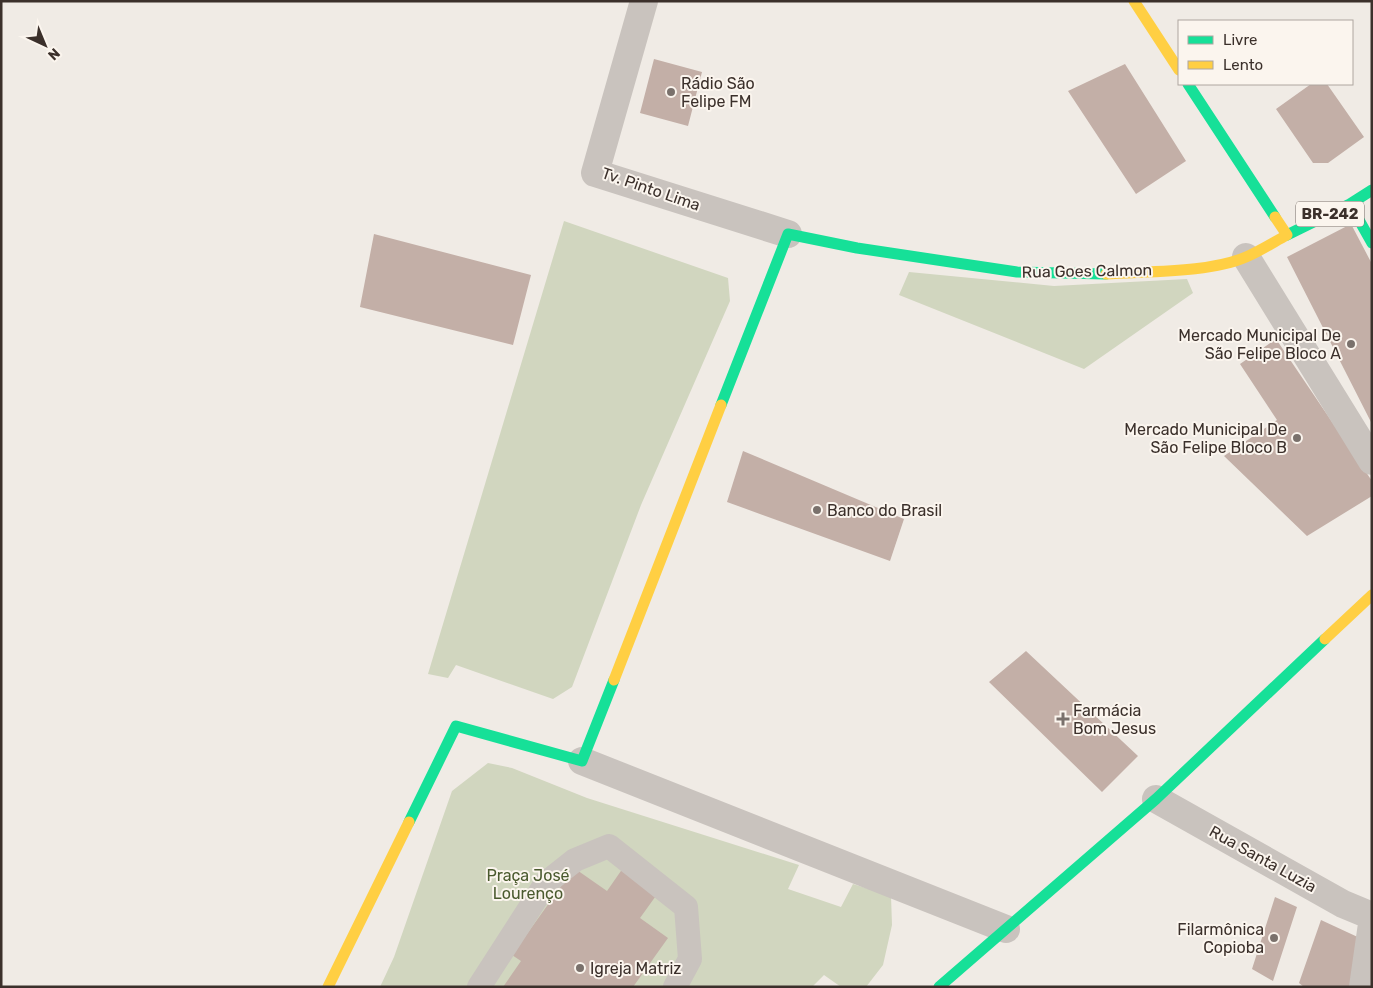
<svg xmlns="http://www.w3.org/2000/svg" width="1373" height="988" font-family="Rubik,sans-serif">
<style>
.green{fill:#d1d6bf}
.building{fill:#c3afa7}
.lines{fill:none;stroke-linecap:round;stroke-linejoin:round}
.lane{stroke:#c9c3be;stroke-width:24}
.street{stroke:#c9c3be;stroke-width:28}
.fast{stroke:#16e098;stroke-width:11}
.slow{stroke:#ffcf43;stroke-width:11}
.poi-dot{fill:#7a716c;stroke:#fbf5ee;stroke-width:2}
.labels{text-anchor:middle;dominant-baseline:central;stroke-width:4;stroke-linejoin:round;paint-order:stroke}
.shield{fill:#fbf5ee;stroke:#756b66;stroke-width:1}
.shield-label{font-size:15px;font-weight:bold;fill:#3b302b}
.poi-label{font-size:16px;fill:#3b302b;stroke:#fbf5ee;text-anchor:start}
.street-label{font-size:16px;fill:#3b302b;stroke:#fbf5ee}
.park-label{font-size:16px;fill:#4a5a2e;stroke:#fbf5ee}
</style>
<rect width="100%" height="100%" fill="#f0ebe5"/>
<path class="green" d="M564,221L728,278L730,301L641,505L572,687L553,699L456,665L448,678L428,674Z
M909,272L1054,286L1187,279L1193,293L1084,369L899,295Z
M488,763L512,768L587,798L799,865L788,889L841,907L853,884L891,896L892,925L883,965L866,987H841L824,975L812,987H380L394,957L452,791Z"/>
<path class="building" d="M654,59L702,72L688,126L640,113Z
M1125,64L1186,161L1136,194L1068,91Z
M1311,84H1327L1364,137L1328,163H1313L1276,109Z
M1351,224L1372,264V424L1287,257Z
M374,234L531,275L513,345L360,307Z
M1276,339L1372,481V496L1307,536L1224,456L1277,420L1240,364Z
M743,451L904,519L890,561L727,502Z
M1026,651L1138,756L1102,792L989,682Z
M574,868L607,891L623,868L658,893L640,918L668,938L633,987H503L521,961L512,955Z
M1275,897L1297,907L1273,981L1252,969Z
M1321,920L1362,939L1353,987H1304L1299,983Z"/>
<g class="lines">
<path class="lane" d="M479,987L546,883L575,860L609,846L686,907L690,959L675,987"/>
<path class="street" d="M644,1L595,173L788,234
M1246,257L1372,461
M582,761L1006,929
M1156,799L1343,904L1372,916
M1363,987L1372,924"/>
<path class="fast" d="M1188,84L1275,217
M1350,204L1372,243
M1287,235L1350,204L1372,190
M721,405L788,234L857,248L1017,272L1106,274
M409,822L456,726L582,761L614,680
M939,987L1156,799L1325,639"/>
<path class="slow" d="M1134,1L1179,70
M1106,274C1147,271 1209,273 1246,257C1260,251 1274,242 1287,235L1275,217
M1325,639L1372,595
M614,680L721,405
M328,987L409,822"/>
</g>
<g class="poi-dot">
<circle cx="671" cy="92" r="5"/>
<circle cx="1351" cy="344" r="5"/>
<circle cx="1297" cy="438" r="5"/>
<circle cx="817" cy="510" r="5"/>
<path d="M1060.5 711.5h5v5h5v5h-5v5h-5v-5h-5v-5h5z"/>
<circle cx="1274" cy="938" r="5"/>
<circle cx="580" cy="968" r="5"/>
</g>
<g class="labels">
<rect class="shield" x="1296" y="201.5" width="68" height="25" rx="4"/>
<g class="shield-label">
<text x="1330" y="214">BR-242</text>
</g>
<g class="poi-label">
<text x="681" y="83">Rádio São<tspan x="681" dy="18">Felipe FM</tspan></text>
<text x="1341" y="335" text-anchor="end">Mercado Municipal De<tspan x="1341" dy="18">São Felipe Bloco A</tspan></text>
<text x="1287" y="429" text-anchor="end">Mercado Municipal De<tspan x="1287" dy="18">São Felipe Bloco B</tspan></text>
<text x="827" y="510">Banco do Brasil</text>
<text x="1073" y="710">Farmácia<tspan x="1073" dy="18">Bom Jesus</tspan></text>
<text x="1264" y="929" text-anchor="end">Filarmônica<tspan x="1264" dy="18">Copioba</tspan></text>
<text x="590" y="968">Igreja Matriz</text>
</g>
<g class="street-label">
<text transform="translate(651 189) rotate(19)">Tv. Pinto Lima</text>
<text transform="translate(1087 271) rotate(-1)">Rua Goes Calmon</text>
<text transform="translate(1263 859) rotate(29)">Rua Santa Luzia</text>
</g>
<g class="park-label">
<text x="528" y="875">Praça José<tspan x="528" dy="18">Lourenço</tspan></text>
</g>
</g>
<rect width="1373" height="988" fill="none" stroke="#3b302b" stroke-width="5"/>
<rect x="1178" y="20" width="175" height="65" fill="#fbf5ee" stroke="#aea6a0"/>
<rect x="1188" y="36" width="25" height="8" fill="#16e098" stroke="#aea6a0"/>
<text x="1223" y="45" font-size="15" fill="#3b302b">Livre</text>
<rect x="1188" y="61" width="25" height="8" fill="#ffcf43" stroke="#aea6a0"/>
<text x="1223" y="70" font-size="15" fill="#3b302b">Lento</text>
<g transform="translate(45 45) rotate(136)" stroke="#fbf5ee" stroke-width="4" paint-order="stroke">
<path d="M0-4L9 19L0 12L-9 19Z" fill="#3b302b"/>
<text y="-8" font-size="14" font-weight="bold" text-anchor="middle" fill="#3b302b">N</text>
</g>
</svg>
